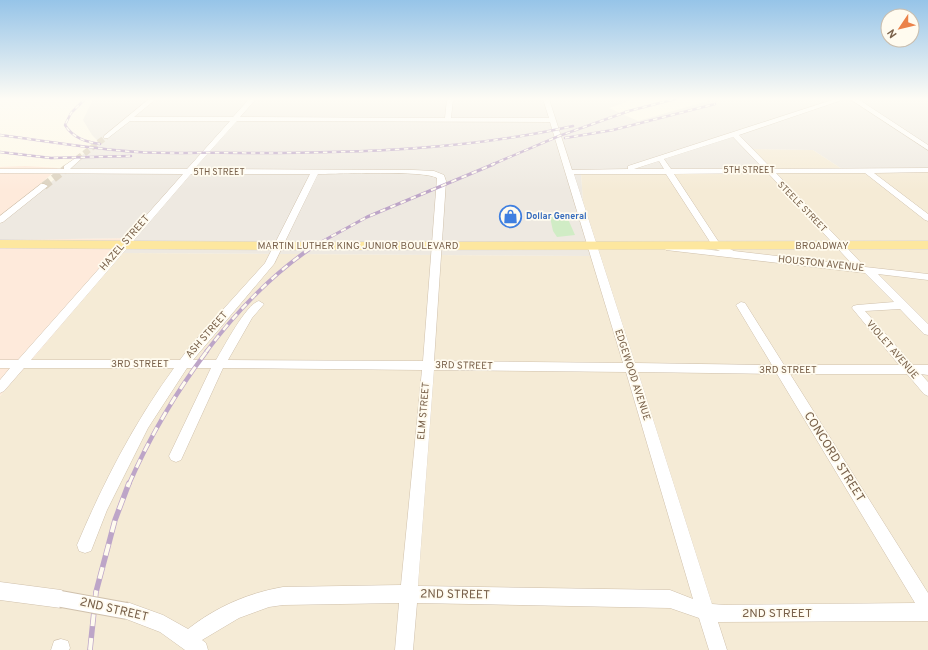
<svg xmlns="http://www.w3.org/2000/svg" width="928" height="650" font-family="Overpass,sans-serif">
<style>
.residential{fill:#f5ebd6}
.commercial{fill:#feeadb}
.industrial{fill:#eee9e1}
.green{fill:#d0ecc5}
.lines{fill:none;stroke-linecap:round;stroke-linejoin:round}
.minor-tunnel-far1{stroke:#dcd2c0;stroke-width:6;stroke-dasharray:6 3;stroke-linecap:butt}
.minor-tunnel{stroke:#dcd2c0;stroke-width:8;stroke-dasharray:8 4;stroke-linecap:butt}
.minor-casing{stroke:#d0c1ac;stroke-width:1}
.major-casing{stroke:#dcd6d0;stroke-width:1}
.minor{fill:#fff;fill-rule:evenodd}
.major{fill:#fde79f;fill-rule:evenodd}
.rail-far4-casing{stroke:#bda5c8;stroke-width:2.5}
.rail-far3-casing{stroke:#bda5c8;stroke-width:3}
.rail-far2-casing{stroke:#bda5c8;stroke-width:4}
.rail-far1-casing{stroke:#bda5c8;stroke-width:4.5}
.rail-casing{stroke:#bda5c8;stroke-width:5.5}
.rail-far4{stroke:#fffbef;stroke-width:1.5;stroke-dasharray:4.5;stroke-linecap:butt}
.rail-far3{stroke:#fffbef;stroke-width:2;stroke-dasharray:5.5;stroke-linecap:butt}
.rail-far2{stroke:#fffbef;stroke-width:2.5;stroke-dasharray:7;stroke-linecap:butt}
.rail-far1{stroke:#fffbef;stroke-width:3;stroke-dasharray:9;stroke-linecap:butt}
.rail{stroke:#fffbef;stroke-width:4;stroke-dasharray:12;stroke-linecap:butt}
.minor-bridge-casing{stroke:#d0c1ac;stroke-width:18;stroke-linecap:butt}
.minor-bridge{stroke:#fff;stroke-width:16}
.labels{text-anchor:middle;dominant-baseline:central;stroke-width:3.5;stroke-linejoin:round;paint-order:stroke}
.far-street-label{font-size:9px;fill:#79614a;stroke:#fffbef}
.far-shop-label{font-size:9px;font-weight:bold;fill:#366cbe;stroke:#fffbef;text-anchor:start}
.street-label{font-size:10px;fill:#79614a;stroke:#fffbef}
.near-street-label{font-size:12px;fill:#79614a;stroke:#fffbef}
</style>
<rect width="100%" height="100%" fill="#fdf8e8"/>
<path class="residential" d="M753,149L813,150L842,169L928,168V650H0V396L122,253L591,256L584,215L581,174H775Z"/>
<path class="commercial" d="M25,166L58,168L0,221V167Z
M134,238L37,354L0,396V240Z"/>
<path class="industrial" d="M93,99H635L609,108L638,121L715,99H928V168L842,169L813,150L753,149L776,174H581L584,215L591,256L122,253L134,238L0,240V224L62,173L98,141L92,135L83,120Z"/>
<path class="green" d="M557,215L568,219L575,235L557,237L553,231L550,217Z"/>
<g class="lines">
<path class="minor-tunnel-far1" d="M77,159L106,137"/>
<path class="minor-tunnel" d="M44,186L67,168"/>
<defs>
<path id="minor" d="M149,99H156L134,117H233L249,99H256L240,117L445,118L447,99H453L451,118H549L543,99H549L572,170L628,169V166L835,99H845L739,135L772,169L928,168V172L874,173L928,214V221L925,220L865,173H776L865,267L928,274V280L878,274L928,324V335L924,334L900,309L865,311L913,365H928V375L921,374L928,382V396L924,394L907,374H790L928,593V621L718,622L727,650H709L699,618L670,608L417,603L413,650H395L399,603L283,605L269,607L239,618L202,640L206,643L208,650H185L160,632L121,617L118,611L121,605L127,602L163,615L188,629C216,607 248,593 283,587L401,585L422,370L223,368L181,460L176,462L171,460L169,456L211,368H187L148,428L107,510L91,551L85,553L79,551L77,545C103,483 134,423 174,368H24L4,391L0,393V380L10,368H0V360H18L183,174L0,173V169H64V166L77,157L81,159L70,169H187L230,121H130L108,138H104V136ZM237,121L550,122L623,363L434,361L446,181L444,175L434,171L413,170L194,169ZM733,137L764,169H671L664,159ZM659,161L664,169H634ZM768,173L853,265L734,251L720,244L674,174ZM191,174H310L265,263L191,345L180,360H31ZM318,174C339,174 424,170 437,178L423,361L228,360L252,318L264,304L259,301C246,304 224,347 216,360H193L274,264ZM574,174H666L714,248L720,251L669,245L666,246L664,248L666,250L865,273L894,302L857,305L853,306L852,308L899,365H784L745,303L741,302L736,305L772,365L635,363ZM434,370L626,372L693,599L670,590L418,586ZM638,372L777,374L915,603L725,605L712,604Z
M850,99H858L928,145V150Z
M41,184H44L48,186L3,222L0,223V216Z
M0,582L61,590L67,593L70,599L67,605L61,608L0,600Z
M61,639L68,641L70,648L69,650H51L54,641Z"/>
<path id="major" d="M0,240L293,242L928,241V249L293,250L0,248Z"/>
</defs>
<use href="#minor" class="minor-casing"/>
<use href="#major" class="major-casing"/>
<use href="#minor" class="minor"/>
<use href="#major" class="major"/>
<defs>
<path id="rail-far4" d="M85,99L71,113L65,125C73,138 86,142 100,144
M625,112L675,99
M0,135C46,141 92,149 138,152C174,154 211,152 248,153C356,153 466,150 573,126
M565,138L613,130L715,104
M0,152L51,158L131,156
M491,165L559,136L629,111"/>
<path id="rail-far3" d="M312,247L367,217L494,164"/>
<path id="rail-far2" d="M206,352C236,312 272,274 314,246"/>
<path id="rail-far1" d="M129,484C150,436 176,392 207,351"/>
<path id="rail" d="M90,650L96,592L115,520L129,483"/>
</defs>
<use href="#rail-far4" class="rail-far4-casing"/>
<use href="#rail-far3" class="rail-far3-casing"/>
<use href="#rail-far2" class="rail-far2-casing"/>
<use href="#rail-far1" class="rail-far1-casing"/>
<use href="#rail" class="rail-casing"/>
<use href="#rail-far4" class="rail-far4"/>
<use href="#rail-far3" class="rail-far3"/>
<use href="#rail-far2" class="rail-far2"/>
<use href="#rail-far1" class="rail-far1"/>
<use href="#rail" class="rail"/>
<defs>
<path id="minor-bridge" d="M61,599L127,611"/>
</defs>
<use href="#minor-bridge" class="minor-bridge-casing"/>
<use href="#minor-bridge" class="minor-bridge"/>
</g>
<linearGradient id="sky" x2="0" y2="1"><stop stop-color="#96c4e8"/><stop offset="0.52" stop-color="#fefcf5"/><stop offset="1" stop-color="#fefcf5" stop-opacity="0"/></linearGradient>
<rect width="928" height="190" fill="url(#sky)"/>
<defs>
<symbol id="shop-ring" viewBox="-11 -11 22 22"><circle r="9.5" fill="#fffbef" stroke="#3f7fe0" stroke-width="1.5"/><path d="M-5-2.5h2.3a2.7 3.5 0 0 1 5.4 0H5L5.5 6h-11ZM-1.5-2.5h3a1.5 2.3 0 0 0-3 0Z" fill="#3f7fe0"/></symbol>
</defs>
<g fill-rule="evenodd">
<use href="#shop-ring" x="498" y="204" width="25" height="25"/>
</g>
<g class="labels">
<g class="far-street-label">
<text x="749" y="170">5TH STREET</text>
<text x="219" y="172">5TH STREET</text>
<text transform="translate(802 207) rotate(46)">STEELE STREET</text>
</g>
<g class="far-shop-label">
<text x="526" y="216">Dollar General</text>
</g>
<g class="street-label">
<text transform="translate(125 243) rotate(-49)">HAZEL STREET</text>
<text x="358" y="246">MARTIN LUTHER KING JUNIOR BOULEVARD</text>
<text x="822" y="246">BROADWAY</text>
<text transform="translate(821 264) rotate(6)">HOUSTON AVENUE</text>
<text transform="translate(207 335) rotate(-49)">ASH STREET</text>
<text transform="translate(892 350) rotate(49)">VIOLET AVENUE</text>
<text x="140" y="364">3RD STREET</text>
<text transform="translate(464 366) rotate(1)">3RD STREET</text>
<text x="788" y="370">3RD STREET</text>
<text transform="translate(632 375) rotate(72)">EDGEWOOD AVENUE</text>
<text transform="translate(424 411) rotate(-85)">ELM STREET</text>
</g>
<g class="near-street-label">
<text transform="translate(834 457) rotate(58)">CONCORD STREET</text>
<text transform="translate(455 595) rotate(1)">2ND STREET</text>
<text transform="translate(114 610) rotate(13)">2ND STREET</text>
<text x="777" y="614">2ND STREET</text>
</g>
</g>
<g transform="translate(900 28) rotate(235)"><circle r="19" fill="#fffbef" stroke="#c9bdad"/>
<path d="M0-3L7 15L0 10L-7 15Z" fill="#eb8249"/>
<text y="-6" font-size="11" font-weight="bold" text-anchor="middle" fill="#79614a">N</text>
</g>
</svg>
